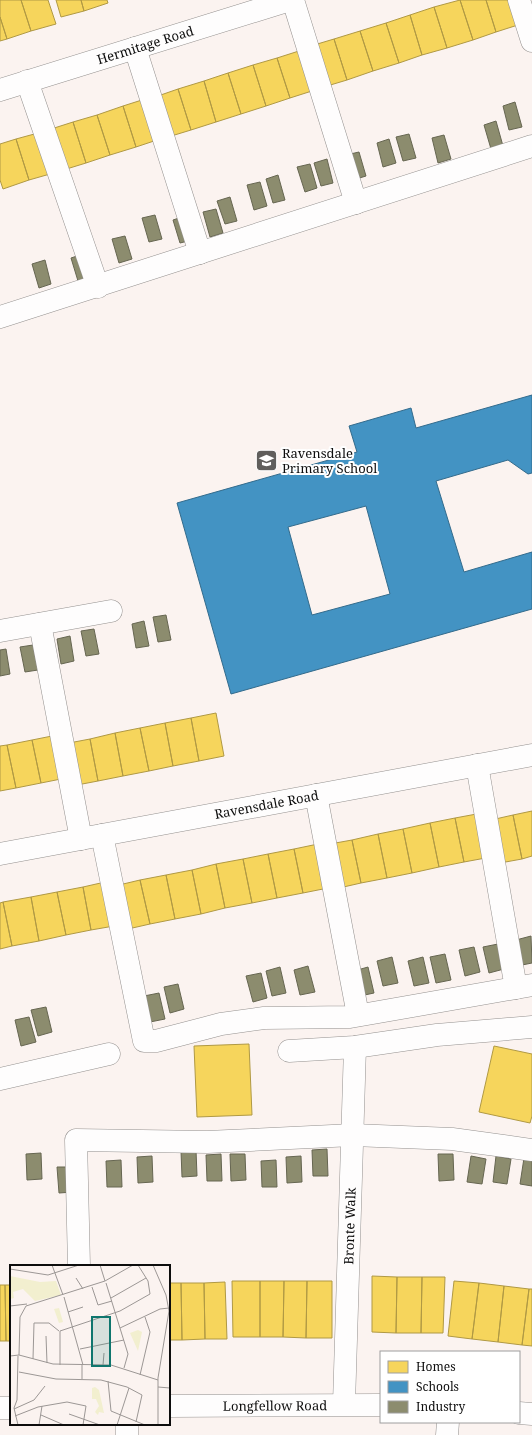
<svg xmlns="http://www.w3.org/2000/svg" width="532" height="1435" font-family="'Noto Serif',serif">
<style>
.homes{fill:#f6d55c;stroke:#b09944}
.schools{fill:#4393c3;stroke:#336b8c;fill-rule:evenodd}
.industry{fill:#8c8c6e;stroke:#666651}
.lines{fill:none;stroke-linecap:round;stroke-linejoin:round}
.minor-casing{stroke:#94918f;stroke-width:23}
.minor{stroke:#fefdfd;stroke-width:22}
.labels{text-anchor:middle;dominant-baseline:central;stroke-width:4;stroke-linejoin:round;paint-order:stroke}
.street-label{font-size:13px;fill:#0d0d0d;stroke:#fff}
.poi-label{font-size:13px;fill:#0d0d0d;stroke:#fff;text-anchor:start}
.inset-road{fill:none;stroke:#9c9795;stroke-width:1}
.view{fill:#0f766e;fill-opacity:0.15;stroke:#0f766e;stroke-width:2}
.inset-edge{fill:none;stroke:#0d0d0d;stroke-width:2}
</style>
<rect width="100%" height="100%" fill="#fbf3f0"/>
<path class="homes" d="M0,0H21L31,31L7,39L0,17Z
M21,0H48L56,24L31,31Z
M56,0H81L84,11L61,17Z
M81,0H107L108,3L84,11Z
M460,0H486L496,32L473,40Z
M460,0L473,40L447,48L434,7Z
M486,0H513L521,24L496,32Z
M434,7L447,48L422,55L410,15Z
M410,15L422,55L399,63L386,23Z
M0,17L7,39L0,41Z
M386,23L399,63L373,71L360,31Z
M360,31L373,71L347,80L334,39Z
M334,39L347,80L327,86L314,45Z
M302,50L315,90L290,98L277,58Z
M277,58L290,98L266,106L253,65Z
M253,65L266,106L241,114L228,73Z
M228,73L241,114L216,122L204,81Z
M204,81L216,122L191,130L178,89Z
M178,89L191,130L168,137L155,97Z
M145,99L157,140L136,147L123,106Z
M123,106L136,147L110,155L97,115Z
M97,115L110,155L86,163L73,122Z
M73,122L86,163L60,171L48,130Z
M38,133L50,174L29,180L16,139Z
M16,139L29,180L3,189L0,180V144Z
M216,713L224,756L199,761L191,718Z
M191,718L199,761L173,766L165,723Z
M165,723L173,766L149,771L140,728Z
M140,728L149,771L123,776L115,733Z
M115,733L123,776L98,781L90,739Z
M57,735L66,778L41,783L32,740Z
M90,739L98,781L77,785L69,743Z
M32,740L41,783L16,788L7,745Z
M7,745L16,788L0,791V746Z
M532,811V856L522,859L513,815Z
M482,813L491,857L464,862L455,818Z
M513,815L522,859L500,863L491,820Z
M455,818L464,862L439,867L430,823Z
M430,823L439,867L412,873L403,829Z
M403,829L412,873L387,878L378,834Z
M378,834L387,878L361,883L352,840Z
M352,840L361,883L339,888L330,844Z
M318,844L328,888L303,893L294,849Z
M294,849L303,893L277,898L268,854Z
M268,854L277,898L252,903L243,859Z
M243,859L252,903L225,908L216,864Z
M216,864L225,908L201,914L192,870Z
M192,870L201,914L175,919L166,875Z
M166,875L175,919L150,924L140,880Z
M140,880L150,924L128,929L119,885Z
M105,882L114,926L91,930L83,887Z
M83,887L91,930L66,935L57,892Z
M57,892L66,935L39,941L31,897Z
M31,897L39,941L12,946L3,902Z
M3,902L12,946L0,949V903Z
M249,1044L252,1115L197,1117L194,1046Z
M494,1046L532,1054V1116L530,1123L479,1112Z
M372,1276L397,1277L396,1333L372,1332Z
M397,1277H422L421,1333H396Z
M422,1277H445L443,1333H421Z
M232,1281H260V1337H233Z
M260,1281H284L283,1337H260Z
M284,1281H307L306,1338L283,1337Z
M307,1281H332V1338H306Z
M454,1281L479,1283L472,1339L448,1336Z
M225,1282L227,1339H205L204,1283Z
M169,1283H181L182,1340H169Z
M181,1283H204L205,1339L182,1340Z
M479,1283L504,1286L498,1342L472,1339Z
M0,1285H5L6,1341H0Z
M5,1285H11V1341H6Z
M504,1286L529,1289L522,1345L498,1342Z
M529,1289H532V1346L522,1345Z"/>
<path class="schools" d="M532,395V473L528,474L508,460L436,481L464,572L532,552V609L231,694L177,503L357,452L349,426L411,408L416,428ZM366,506L390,594L312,615L288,527Z"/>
<path class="industry" d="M515,102L522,127L509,130L503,106Z
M496,121L503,146L491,149L484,125Z
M409,134L416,158L403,161L396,137Z
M444,135L451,159L438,163L432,138Z
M389,139L396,163L383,167L377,143Z
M359,152L366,176L353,180L346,155Z
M327,159L333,183L321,186L314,163Z
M310,164L317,188L305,192L297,167Z
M278,175L285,200L273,203L266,179Z
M260,182L267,206L254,210L247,185Z
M230,197L237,221L225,224L217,201Z
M216,209L223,233L210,237L203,212Z
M155,215L162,239L149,242L142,218Z
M185,216L192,240L180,243L173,220Z
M125,236L132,259L119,263L112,239Z
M83,254L90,278L78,281L71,258Z
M45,260L51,284L39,288L32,264Z
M166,615L171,640L158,642L153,617Z
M144,621L149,646L136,648L132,624Z
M94,629L99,654L86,656L81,631Z
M70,636L74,661L61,664L57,639Z
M33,645L38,670L25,672L20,647Z
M6,649L10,674L0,676V650Z
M531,936L532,963L522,965L516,940Z
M498,944L504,969L489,973L483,947Z
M474,947L480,972L465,976L459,950Z
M445,954L451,980L436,983L430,957Z
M392,957L398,983L383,986L377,961Z
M423,957L429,983L414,986L408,961Z
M308,966L315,992L300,995L294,970Z
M280,967L286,993L272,996L266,971Z
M368,967L374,993L360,996L354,971Z
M261,973L267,998L253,1002L246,976Z
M178,984L184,1009L170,1013L164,987Z
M159,993L165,1019L150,1022L144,996Z
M46,1007L52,1032L38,1036L31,1010Z
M29,1017L36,1042L21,1046L15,1020Z
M327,1149L328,1176H313L312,1150Z
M196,1150L197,1176L182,1177L181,1151Z
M41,1153L42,1179L27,1180L26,1154Z
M221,1154L222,1181H207L206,1155Z
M230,1154H245L246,1180L231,1181Z
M438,1154H453L454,1180L439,1181Z
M152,1156L153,1182L138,1183L137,1157Z
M301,1156L302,1182L287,1183L286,1157Z
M471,1156L486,1159L482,1184L467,1182Z
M496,1156L511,1159L507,1184L493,1182Z
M524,1158L532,1159V1186L520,1184Z
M121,1160L122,1187H107L106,1161Z
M276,1160L277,1187H262L261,1161Z
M57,1167H72L73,1192L59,1193Z"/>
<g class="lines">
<defs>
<g id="minor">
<path d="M293,0L356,203"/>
<path d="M519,0L532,41"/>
<path d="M135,48L200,253"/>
<path d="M27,81L98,287"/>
<path id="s1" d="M0,90L290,0"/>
<path d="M0,317L532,146"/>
<path d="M40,624L81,839"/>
<path d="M0,631L111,611"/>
<path d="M477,765L516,988"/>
<path d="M316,795L358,1015"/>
<path d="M102,835L144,1041H156L221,1024L264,1018L350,1017L532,985"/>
<path id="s2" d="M0,854L532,755"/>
<path d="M289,1051L355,1047L437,1035L532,1027"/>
<path d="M0,1079L109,1054"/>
<path d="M79,1266L76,1140L207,1142L353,1135L452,1139L532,1150"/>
<path id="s3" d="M344,1404L355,1047"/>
<path id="s4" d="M169,1406L381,1405"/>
<path d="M0,1408H11"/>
<path d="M519,1413L532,1414"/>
<path d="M127,1424V1435"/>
<path d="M447,1435L448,1422"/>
</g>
</defs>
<use href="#minor" class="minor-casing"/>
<use href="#minor" class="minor"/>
</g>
<defs>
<symbol id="school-square" viewBox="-11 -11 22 22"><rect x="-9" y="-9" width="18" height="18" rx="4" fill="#605e5c" stroke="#fff"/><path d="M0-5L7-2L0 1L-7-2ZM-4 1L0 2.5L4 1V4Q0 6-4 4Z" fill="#fff"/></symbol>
</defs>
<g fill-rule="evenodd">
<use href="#school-square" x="254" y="448" width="25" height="25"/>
</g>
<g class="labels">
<g class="street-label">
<text stroke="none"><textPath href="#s1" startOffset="152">Hermitage Road</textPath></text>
<text stroke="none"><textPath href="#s2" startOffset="271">Ravensdale Road</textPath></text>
<text stroke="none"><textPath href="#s3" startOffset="178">Bronte Walk</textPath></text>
<text stroke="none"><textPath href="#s4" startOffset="106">Longfellow Road</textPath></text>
</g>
<g class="poi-label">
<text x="282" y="453">Ravensdale<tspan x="282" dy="15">Primary School</tspan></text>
</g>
</g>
<g transform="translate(10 1265)">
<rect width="160" height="160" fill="#fbf3f0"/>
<path d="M0,11L30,17L46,16L51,30L25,36L13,24L3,27L4,33L0,34ZM49,43L53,57L49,58L44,44ZM128,65L132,67L128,86L120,68ZM85,122L89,125L94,148L89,147L88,150L85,147L89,141L86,134H82V123Z" fill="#f2efcf"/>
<path class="inset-road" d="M42,0L53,30M90,0L95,16M143,0L156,30L159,46L148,113V160M0,4L38,10L69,0M66,13L73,24M96,18L118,89L114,103M82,22L88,40L102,36M54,32L73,100M101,33L136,13M0,41L17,39M58,47L73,42M110,63L150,44L159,43M36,71L37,98M70,84L114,75M9,90L43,99L101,100L148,115M0,91L9,90L10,52L16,41L95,16L123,0M23,94L24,58H39L49,66M50,100V66L110,46L140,29L138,16L128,0M72,100V114M93,100L94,88M9,107L46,114L91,115L117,122L132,130L126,157M130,110L140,67L135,52M98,116L101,146L135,160M148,122L160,123M4,143L7,135L8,91M4,143L8,160M4,144L24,135L35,121M59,149L90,160M31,150L54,160M5,151L28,142L57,137L76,141L73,160M29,160L32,141M107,160L119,123"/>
<path class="view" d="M82,52H100V101H82Z"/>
<rect width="160" height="160" class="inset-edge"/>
</g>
<rect x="380" y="1351" width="140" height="72" fill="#ffffff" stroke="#9e9e9e"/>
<rect x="388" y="1361" width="20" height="12" fill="#f6d55c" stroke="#9e9e9e"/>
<text x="416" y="1371" font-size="12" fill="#0d0d0d">Homes</text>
<rect x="388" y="1381" width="20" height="12" fill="#4393c3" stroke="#9e9e9e"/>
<text x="416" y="1391" font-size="12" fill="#0d0d0d">Schools</text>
<rect x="388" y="1401" width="20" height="12" fill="#8c8c6e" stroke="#9e9e9e"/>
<text x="416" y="1411" font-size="12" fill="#0d0d0d">Industry</text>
</svg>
